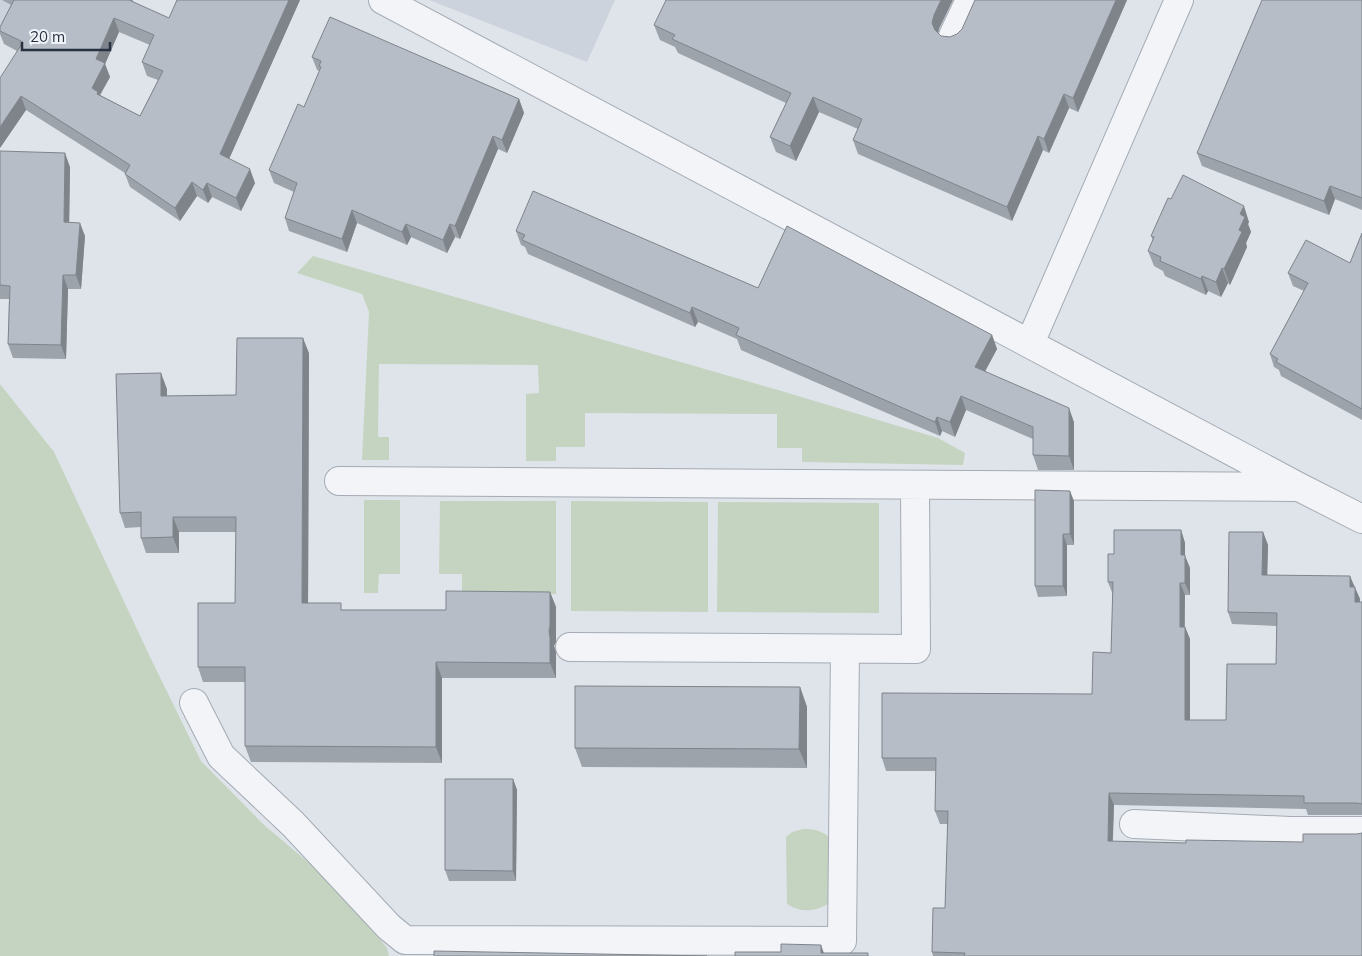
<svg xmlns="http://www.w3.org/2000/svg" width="1362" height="956" font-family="Mulish,sans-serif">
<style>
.built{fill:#cdd3dc}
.green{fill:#c5d4c0}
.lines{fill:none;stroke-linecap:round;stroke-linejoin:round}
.minor-casing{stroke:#a4abb4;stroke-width:30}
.minor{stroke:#f2f4f8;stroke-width:28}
.wall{fill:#9da3ab;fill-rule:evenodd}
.shaded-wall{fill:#7f848b}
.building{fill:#b6bdc7;stroke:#7f848b;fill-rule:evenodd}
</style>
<rect width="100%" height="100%" fill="#dfe4ea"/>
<path class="built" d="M0,0H16L0,32Z
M429,0H615L587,62Z"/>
<path class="green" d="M313,256L778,390L938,438L965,453L963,465L802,462V448H777V414L585,413V447H556V461H526V394L539,393L538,365L379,364L378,437H389V460H362L369,312L362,294L297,273Z
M0,384L54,452L151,659L201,761L264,825L340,889L387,948L389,956H0Z
M364,500H400V574H379L378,593H364Z
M440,501H556V594H462V574H439Z
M571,501L708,502V612L571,611Z
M718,502L879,503V613L717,612Z
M803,829C813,829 820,830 828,836L829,903C816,912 800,913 787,904L786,837L792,832Z"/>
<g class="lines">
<defs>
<path id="minor" d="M383,0L1299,487L1362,519
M953,36L970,0
M1030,343L1179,0
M339,481L1295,487
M570,647L916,649L915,485
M194,703L221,756L293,824L389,927L405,940L842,941L845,649
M1134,824L1290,831H1362"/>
</defs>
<use href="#minor" class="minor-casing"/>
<use href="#minor" class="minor"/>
</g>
<path class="wall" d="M2,0H133V2L169,18L177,0H300L229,159L255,183L241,211L212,197L208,203L197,196L180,221L130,187L125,174V173L26,110L0,148L17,51L4,44L0,34V27L11,5ZM119,32L150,45L142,62L147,76L158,80L140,116L100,95L110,77L105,64Z
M1127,0L1078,112L1069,108L1049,153L1043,150L1012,221L858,154L853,140L858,129L819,112L796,161L776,152L770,137L786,103L678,53L675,47L660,40L654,25L939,29L938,33L941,36L950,37Z
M1362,0V210L1335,199L1329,215L1202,166L1197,153Z
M312,57L519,99L524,113L507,153L498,149L460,239L455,237L447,253L411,237L407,245L357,223L347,252L289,231L285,218L294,192L274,183L269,170L304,107L320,71L317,70Z
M0,151L70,167L69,222L85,236L81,289H68L66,359L13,358L8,344L9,299H0Z
M1249,222L1248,224L1251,232L1246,243L1247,247L1230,285L1228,283L1221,297L1208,291L1206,295L1165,276L1163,271L1154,266L1148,251L1153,240L1151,236Z
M516,231L758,288L992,335L997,349L985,371L1074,422V470H1038L1033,455V439L966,410L955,437L942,431L940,436L741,350L737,339L698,322L695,327L528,254L525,247L521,245Z
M1362,233V420L1281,376L1279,370L1274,367L1270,354L1304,291L1293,286L1288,273L1350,263Z
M309,353L308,603L344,610H446L550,592L556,607V642L554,646L556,652V678H442V763L251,762L245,746V682H203L198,667L235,603L236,532H179V553H146L141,538V527L125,528L120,513L167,389V396L236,395Z
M1074,501V545H1067V596L1038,597L1035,586Z
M1181,530L1185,543V556L1190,568V595H1185V627L1190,639V720H1226L1276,664L1277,626L1232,624L1228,612L1263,532L1268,545L1267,575L1354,587L1360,599V602H1362V815H1308L1306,809L1114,805L1113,841L1362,956H933L932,952L945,908L948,824H940L935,811L936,771H886L882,758L1092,694L1111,653L1113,595L1108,582L1114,554Z
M800,687L807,707V768L582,767L575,748Z
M513,779L517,790L516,881H449L445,870Z"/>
<path class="shaded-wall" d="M289,0H300L225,168L220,154Z
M941,0H953L939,29L937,37L932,23L934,15Z
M1116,0H1127L1078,112L1073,98Z
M114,18L119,32L105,64L110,77L100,95L103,105L92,88L96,59Z
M1064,94L1069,108L1049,153L1044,139Z
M21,96L26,110L0,148V127Z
M813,97L819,112L796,161L790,146Z
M519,99L524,113L507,153L502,140Z
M493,136L498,149L460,239L455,226Z
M1038,136L1043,150L1012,221L1007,207Z
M65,153L70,167L69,236L64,222Z
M250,169L255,183L241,211L236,198Z
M192,182L197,196L180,221L175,208Z
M207,183L212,197L208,203L203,190Z
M1330,186L1335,199L1329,215L1324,201Z
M1244,206L1249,222L1248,224L1251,232L1246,243L1247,247L1230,285L1224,269L1240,214Z
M352,210L357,223L347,252L342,239Z
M80,223L85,236L81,289L76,275Z
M406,224L411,237L407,245L402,232Z
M450,224L455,237L447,253L443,240Z
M1222,268L1228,283L1221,297L1216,282Z
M63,275L68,289L66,359L61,345Z
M1202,276L1208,291L1206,295L1201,279Z
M692,307L698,322L695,327L690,313Z
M992,335L997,349L980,381L975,367Z
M303,338L309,353L308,619L302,603Z
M161,373L167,389V411L161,396Z
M961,396L966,410L955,437L950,422Z
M1069,408L1074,422V470L1069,456Z
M937,417L942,431L940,436L935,422Z
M1070,491L1074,501V545L1070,534Z
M173,517L179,532V553L173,537Z
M1181,530L1185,543V556L1190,568V595L1185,583L1181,555Z
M1263,532L1268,545L1267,587L1262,575Z
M1063,534L1067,545V596L1063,586Z
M1350,576L1360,599L1359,615L1350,587Z
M1180,583L1185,595L1184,639L1180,627Z
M550,592L556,607V642L554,646L556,652V678L550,663L549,631Z
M1185,627L1190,639V733L1185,720Z
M436,662L442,678V763L436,747Z
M800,687L807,707V768L799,749Z
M513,779L517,790L516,881L513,871Z
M1109,793L1114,805L1112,854L1108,841Z
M821,945L825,956L821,953Z"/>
<path class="building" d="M14,0H129L169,18L177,0H289L220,154L250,169L236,198L207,183L203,190L192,182L175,208L125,174L130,165L21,96L0,127V78L23,42L0,31V27ZM114,18L154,35L142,62L163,71L140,116L97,94L98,92L92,88L105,63L96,59Z
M666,0H941L934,15L932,23L935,30L941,36L950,37L957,34L962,29L975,0H1116L1073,98L1064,94L1044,139L1038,136L1007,207L853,140L862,119L813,97L790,146L770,137L791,93L672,39L675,35L654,25Z
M1262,0H1362V198L1330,186L1324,201L1197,153Z
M330,17L519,99L502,140L493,136L455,226L450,224L443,240L406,224L402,232L352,210L342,239L285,218L297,183L269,170L298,104L304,107L321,67L319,66L321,61L312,57Z
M0,151L65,153L64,222L80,223L76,275H63L61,345L8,344L10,286L0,285Z
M1183,175L1244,206L1240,214L1245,217L1239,230L1242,232L1224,269L1222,268L1216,282L1202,276L1201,279L1160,261L1161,257L1148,251L1154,237L1151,236L1168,198L1171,199Z
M533,191L758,288L787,226L992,335L975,367L1069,408V456L1033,455V427L961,396L950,422L937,417L935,422L736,335L739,328L692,307L690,313L522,240L525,235L516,231Z
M1362,233V409L1276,362L1278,359L1270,354L1308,283L1288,273L1306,240L1350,263Z
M237,338H303L302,603H341V610H446V591L550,592V626L549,631L550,637V663L436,662V747L245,746V667H198V603H235L236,517H173V537L141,538V512L120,513L116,374L161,373V396L236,395Z
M1035,490L1070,491V534H1063V586H1035Z
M1114,530H1181V555H1185V583H1180V627H1185V720H1226L1227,664H1276L1277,613L1228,612L1229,532H1263L1262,575L1350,576V587H1355V602H1362V804L1357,803H1304V796L1109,793L1108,841L1186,843V840L1303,842V834H1357L1362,833V956H964L965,953L932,952L933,908H945L948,811H935L936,758H882V693L1092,694L1093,652L1111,653L1113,582H1108V554H1114Z
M575,686L800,687L799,749L575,748Z
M445,779H513V871L445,870Z
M781,944L821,945V953H868V956H735V952H781Z
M434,951L707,956H434Z"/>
<path d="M22 42v8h88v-8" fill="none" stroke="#273142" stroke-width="2.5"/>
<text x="30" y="42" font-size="15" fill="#273142" stroke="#eff2f7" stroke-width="4" paint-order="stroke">20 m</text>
</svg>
